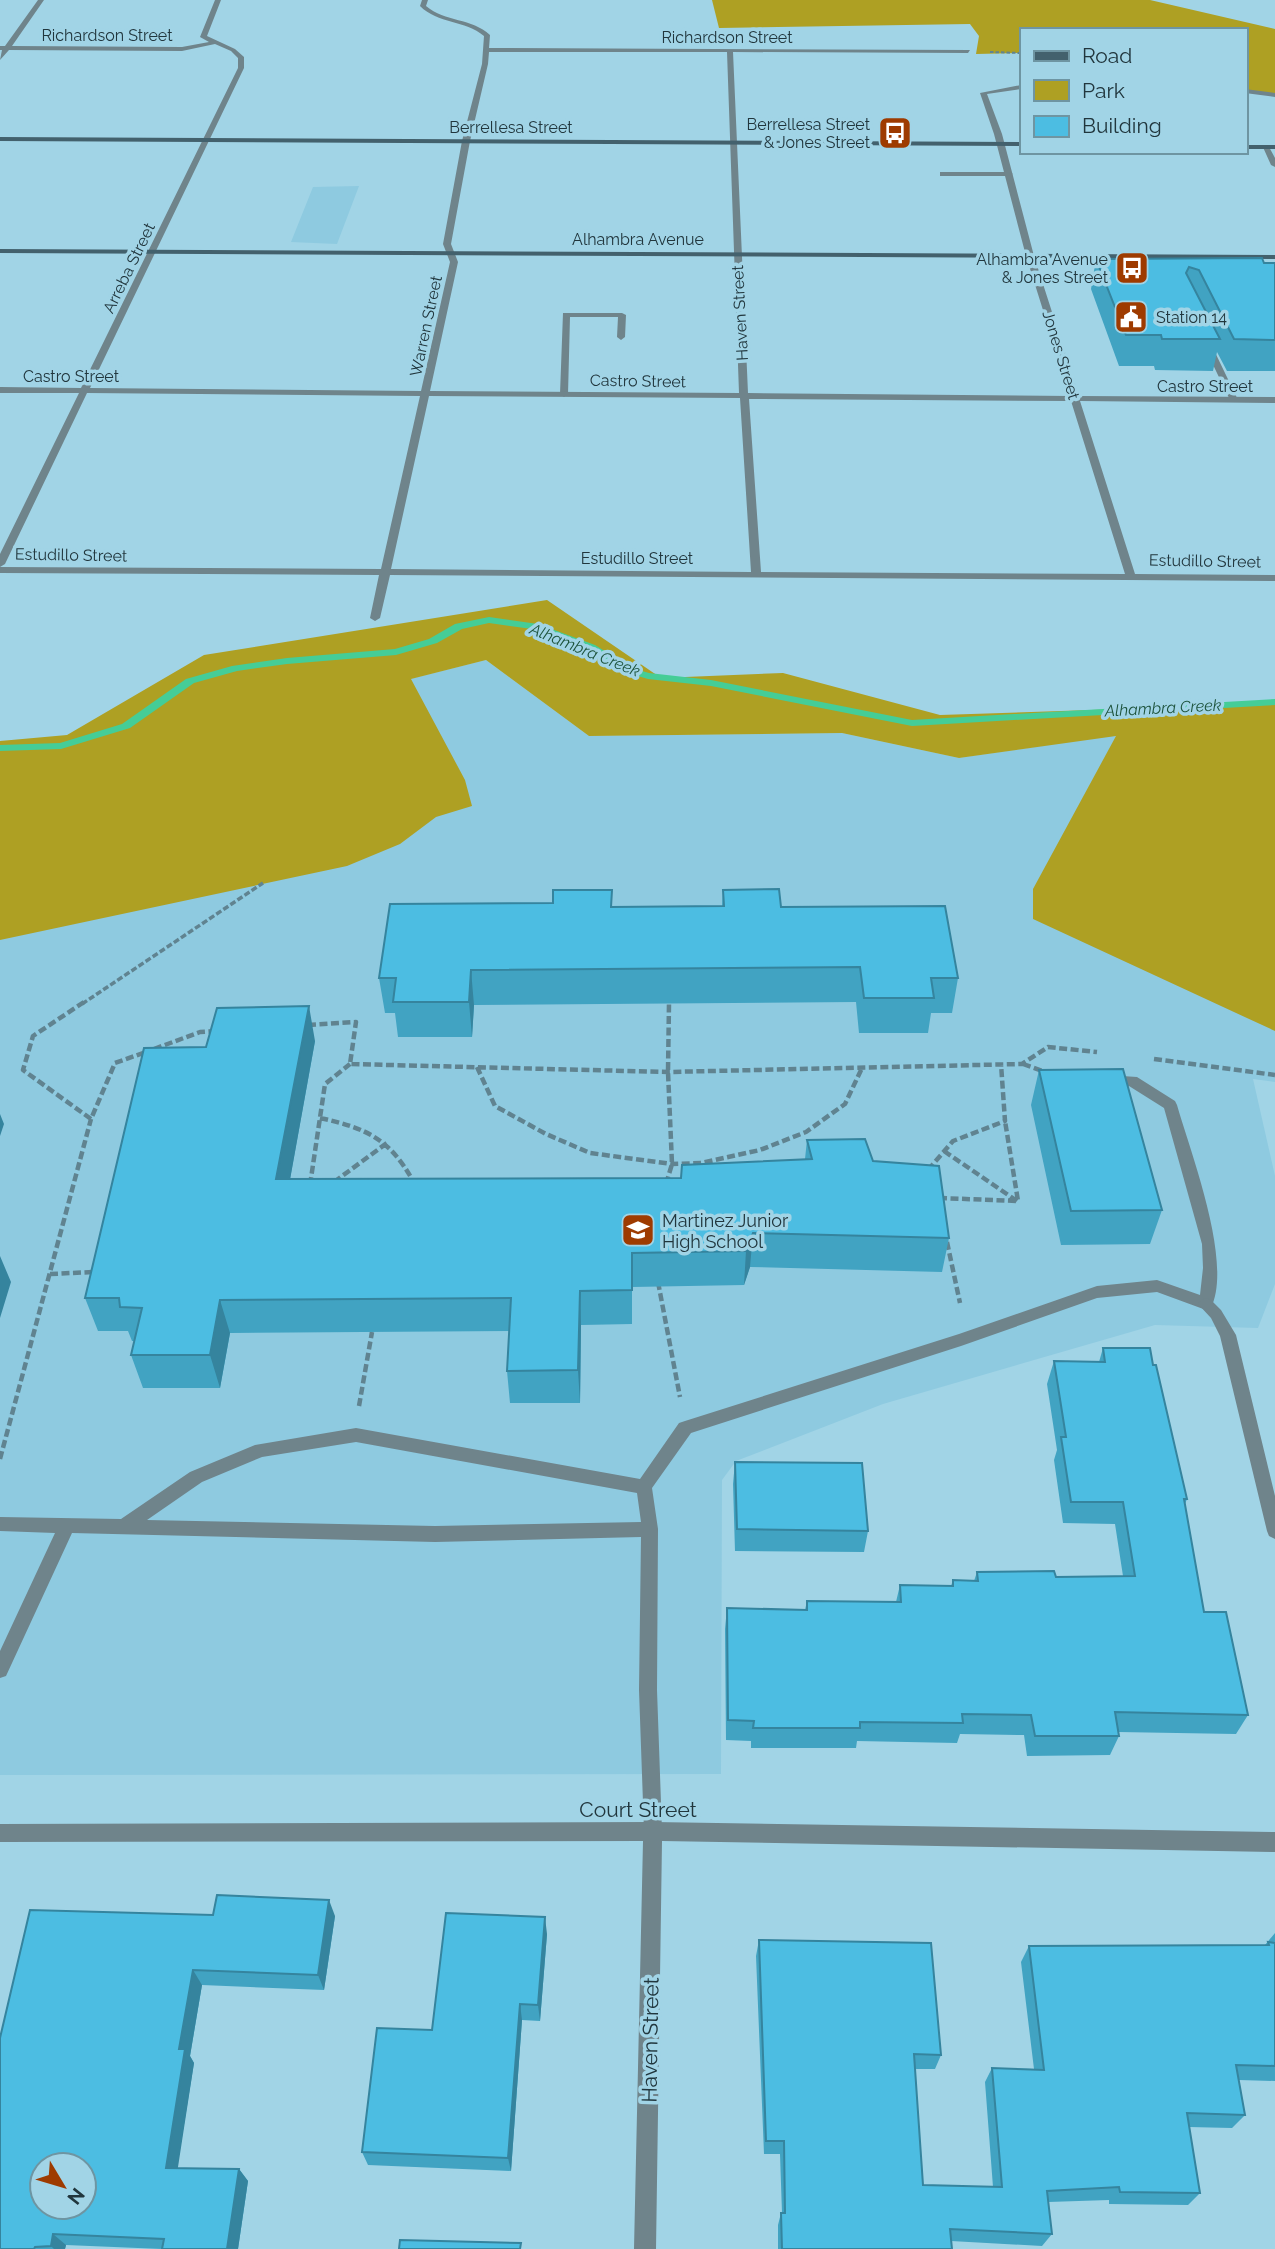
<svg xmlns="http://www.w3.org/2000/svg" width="1275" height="2249" font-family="Raleway,sans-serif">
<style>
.built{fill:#8ecae0}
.green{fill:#aea023}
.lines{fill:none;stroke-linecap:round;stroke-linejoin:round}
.stream{fill:#45cd97;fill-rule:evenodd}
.path-far2{stroke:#608390;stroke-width:2;stroke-dasharray:3.5 2;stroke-linecap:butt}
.path-far1{stroke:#608390;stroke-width:3.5;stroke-dasharray:6 2.5;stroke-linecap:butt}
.path{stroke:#608390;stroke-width:4.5;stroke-dasharray:8 3.5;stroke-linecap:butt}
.lane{fill:#6f848b;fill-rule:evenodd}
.street{fill:#6f848b;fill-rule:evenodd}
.secondary{fill:#43616d;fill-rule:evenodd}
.wall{fill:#41a3c2}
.shaded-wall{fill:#35849e}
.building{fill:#4cbde2;stroke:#35849e;stroke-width:2;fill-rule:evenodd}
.labels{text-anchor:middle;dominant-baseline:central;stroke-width:7;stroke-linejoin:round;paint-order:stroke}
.far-street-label{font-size:16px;fill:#21363d;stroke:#a1d4e6}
.far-poi-label{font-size:16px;fill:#21363d;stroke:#a1d4e6;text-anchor:end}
.far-water-label{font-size:16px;font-style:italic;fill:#1d533c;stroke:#a1d4e6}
.poi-label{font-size:18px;fill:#21363d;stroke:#a1d4e6;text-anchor:start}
.near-street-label{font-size:21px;fill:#21363d;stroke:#a1d4e6}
</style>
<rect width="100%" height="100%" fill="#a1d4e6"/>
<path class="built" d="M359,186L337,244L291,242L313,187Z
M486,660L589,736L842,733L959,758L1109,736L1275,742V1082L1253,1079L1275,1176V1284L1258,1328L1155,1325L883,1404L736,1461L722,1480L721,1774L0,1775V781Z"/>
<path class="green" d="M712,0H1150L1275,29V95L1245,91V30H1021V53L976,54L979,36L970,24L719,28Z
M547,600L661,678L783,673L940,715L1275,704V1031L1033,919V889L1116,736L959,758L842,733L589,736L486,660L411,679L465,780L472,806L436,817L400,844L347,866L0,940V741L67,735L204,655Z"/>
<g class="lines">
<path class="stream" d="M489,617L538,624L595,645L632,668L649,673L711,680L912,720L1275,699V705L912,726L711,686L648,679L624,672L587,649L532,629L489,623L462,629L437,643L396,655L287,664L237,671L194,683L130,728L61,749L0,751V745L60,743L122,724L186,679L232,666L287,658L395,649L429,639L455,624Z"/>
<path class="path-far2" d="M990,52L1021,53"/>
<path class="path-far1" d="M82,1004L263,883"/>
<path class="path" d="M84,1002L33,1036L23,1070L91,1119L115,1063L146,1052
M308,1025L356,1022L350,1064L668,1072L1022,1064L1048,1047L1097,1052
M154,1049L200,1032L216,1031
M1154,1059L1275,1075
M1023,1064L1045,1072
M477,1067L495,1106L546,1134L590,1153L672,1164L701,1163L760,1150L806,1132L845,1104L862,1068
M320,1118C366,1128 390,1139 413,1181
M944,1151L1017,1201
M928,1170L953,1141L1005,1121L1001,1064
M334,1182L387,1143
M666,1184L672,1164L668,1072L669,1003
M310,1185L325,1084L350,1064
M939,1198L1018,1201L1005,1121
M947,1242L960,1303
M50,1274L94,1272
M658,1282L680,1397
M359,1406L372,1332
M0,1459L91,1119"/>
<path class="lane" d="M940,172H1009L1013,174L1009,176H940Z
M563,313H622L626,315L625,337L621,340L617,337L618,317H570L568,394L564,397L560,394Z
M1204,342L1211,344L1238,400L1237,402L1230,400L1203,344Z
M1107,1075L1137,1077L1175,1101L1177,1105C1191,1154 1233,1262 1211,1308L1206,1310L1157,1292L1097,1298L961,1346L691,1433L652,1488L658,1529L657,1690L662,1831L660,1838L653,1840L646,1838L644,1831L639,1690L641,1537L435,1542L72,1533L6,1676L0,1678V1651L55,1533L0,1531V1517L121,1519L190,1472L255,1445L356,1428L640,1479L679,1423L685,1421L959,1334L1097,1286L1157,1280L1200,1295L1203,1268L1202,1244L1164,1108L1129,1086L1102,1084L1100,1080L1102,1076ZM356,1442L637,1493L641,1522L435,1526L147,1520L202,1482L262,1457Z"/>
<path class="street" d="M38,0H44L12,46L182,47L209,42L200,37L215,0H221L207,36L235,49L244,57V68L90,388L421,391L450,262L443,244L462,141L482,64L484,36C465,20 438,24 420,6L422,0H428L426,6C445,22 472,18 490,35L489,48L970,50L968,53L733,52L748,393L1070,396L1026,256L994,134L980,93L1021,85V89L987,94L1002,134L1034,256L1079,396L1275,397V403L1080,401L1135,574L1275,575V581L390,575L380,618L375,621L370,618L379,575L0,573V554L79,393H0V387L81,388L238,68V58L231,51L215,44L182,51L9,50L0,60L2,50H0V46H5ZM489,52H727L739,393L430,391L458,262L451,244L470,141L488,64ZM87,393L420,396L381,569L0,567L5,564ZM429,396L740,398L751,572L391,569ZM749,399L1071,401L1125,574L761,572Z
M1245,89L1275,93V97L1245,93Z
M1262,145L1269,147L1275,158V167L1271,165Z
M1206,1298L1211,1300L1221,1310L1236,1335L1275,1496V1539L1269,1536L1267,1531L1220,1336L1211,1318L1198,1304L1201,1300Z
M653,1822L1275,1832V1852L662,1841L656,2249H634L643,1841L0,1842V1824Z"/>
<path class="secondary" d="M0,137L1021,142V146L0,141Z
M1245,145H1275V149H1245Z
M0,249L1275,255V259L0,253Z"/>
</g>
<path class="wall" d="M1096,259L1275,263V371H1227L1217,352L1213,371L1155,370L1154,366H1119L1091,289Z
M723,890L781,907L958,978L952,1013H931L928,1033H859L856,1002L474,1005L472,1037H398L395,1013H385L379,978L612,907L722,906Z
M315,1041L290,1179L681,1178L805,1159L807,1140L873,1161L949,1238L942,1272L750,1267L744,1285L632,1287V1324L581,1325L580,1403H510L507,1371L509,1331L230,1333L220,1388H143L131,1355L135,1341H132L128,1331H98L85,1298L206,1047Z
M1039,1070L1162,1210L1150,1244L1061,1245L1031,1105Z
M1103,1348L1153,1365L1187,1499L1185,1504L1204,1612L1248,1715L1236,1734L1118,1732L1119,1736L1110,1755L1027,1756L1024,1735L960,1734L957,1743L857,1741L856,1748H751V1741L726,1740L725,1629L727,1608L805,1610L807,1601L896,1602L900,1585L951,1586L953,1580L974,1581L977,1572L1056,1577L1123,1576L1115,1524L1063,1523L1054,1460L1057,1450L1047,1384L1054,1361L1099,1362Z
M735,1462L868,1531L864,1552L735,1551L733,1484Z
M213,1915L335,1916L324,1990L202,1985L190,2056L194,2063L177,2168L239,2169L248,2181L238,2249H162L66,2245L65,2249H0Z
M1275,1933V2081L1239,2080L1245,2115L1232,2128L1189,2127L1200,2193L1188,2205L1109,2204V2200L1048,2202L1052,2234L1042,2246L951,2241L952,2249H778V2225L781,2213H782L780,2154H764L756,1956L759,1940L941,2055L935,2069H915L923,2185L993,2187L985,2082L992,2068L1034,2069L1021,1962L1029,1946L1265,1945Z
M547,1934L540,2021L522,2020L511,2171L368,2165L362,2152Z"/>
<path class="shaded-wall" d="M471,970L474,1005L472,1037L469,1002Z
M309,1006L315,1041L284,1213L276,1179Z
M0,1114L4,1124L0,1136Z
M753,1233L750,1267L744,1285L746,1251Z
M0,1256L11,1282L0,1318Z
M580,1291L581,1325L580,1403L578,1370Z
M220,1300L230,1333L220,1388L210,1355Z
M329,1900L335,1916L324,1990L318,1975Z
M545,1917L547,1934L540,2021L538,2005Z
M193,1970L202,1985L190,2056L194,2063L176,2180L166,2168L179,2049Z
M520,2004L522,2020L511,2171L508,2158Z
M239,2169L248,2181L238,2249H227Z
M53,2234L66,2245L65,2249H54L51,2246Z"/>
<path class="building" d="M1262,258L1264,263H1275V340L1234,339L1199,270L1189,267L1186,273L1220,339H1162L1161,335H1126L1096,259Z
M779,889L781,907L945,906L958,978H931L934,998H864L860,967L471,970L469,1002H393L396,978H379L390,904L553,903V890H612L611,907L724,906L723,890Z
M309,1006L276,1179L681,1178L682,1165L812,1159L807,1140L865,1139L873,1161L939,1166L949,1238L753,1233L746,1251L632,1253V1290L580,1291L578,1370L507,1371L511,1298L220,1300L210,1355H131L142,1308L120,1307L119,1298H85L144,1048L206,1047L217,1008Z
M1123,1069L1162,1210L1071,1211L1039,1070Z
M1103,1348H1150L1153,1365H1156L1187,1499H1184L1204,1612H1226L1248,1715L1115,1712L1119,1736H1035L1031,1715L962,1714L963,1723L860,1722V1728H753L754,1721L728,1720L727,1608L807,1610V1601L901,1602L900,1585L953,1586V1580L978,1581L977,1572L1054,1571L1056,1577L1135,1576L1123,1502H1071L1061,1437H1066L1054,1361L1105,1362Z
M735,1462L862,1463L868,1531L737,1529Z
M217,1895L329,1900L318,1975L193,1970L179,2049H185L166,2168L239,2169L227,2249H162L164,2239L53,2234L51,2246L35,2247L34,2249H0V2038L30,1910L213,1915ZM42,2165H84V2207H42Z
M446,1913L545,1917L538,2005L520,2004L508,2158L362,2152L377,2028L432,2030Z
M759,1940L931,1943L941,2055L914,2054L923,2185L1002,2187L992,2068L1044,2070L1029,1946L1269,1945L1268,1942L1275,1943V2066L1236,2065L1245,2115L1187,2113L1200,2193L1120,2192L1119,2187L1047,2191L1052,2234L950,2229L952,2249H782L781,2213H785L784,2141H766Z
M400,2240L521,2243L520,2249H399Z"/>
<defs>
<symbol id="bus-square" viewBox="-11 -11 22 22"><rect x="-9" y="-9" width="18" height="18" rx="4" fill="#9e3b00" stroke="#a1d4e6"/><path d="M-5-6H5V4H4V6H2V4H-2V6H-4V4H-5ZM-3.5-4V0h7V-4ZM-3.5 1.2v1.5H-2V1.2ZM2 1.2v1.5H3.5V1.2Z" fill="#fff"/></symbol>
<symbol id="civic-square" viewBox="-11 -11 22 22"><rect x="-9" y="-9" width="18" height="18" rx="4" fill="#9e3b00" stroke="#a1d4e6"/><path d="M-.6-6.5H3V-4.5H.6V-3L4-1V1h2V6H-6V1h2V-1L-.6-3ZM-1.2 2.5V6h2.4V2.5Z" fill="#fff"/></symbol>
<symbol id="school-square" viewBox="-11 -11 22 22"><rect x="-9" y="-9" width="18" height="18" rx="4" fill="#9e3b00" stroke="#a1d4e6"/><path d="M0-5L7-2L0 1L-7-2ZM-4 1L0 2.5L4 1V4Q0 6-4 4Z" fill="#fff"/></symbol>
</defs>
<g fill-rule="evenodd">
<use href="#bus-square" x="876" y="114" width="38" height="38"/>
<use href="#bus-square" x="1113" y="249" width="38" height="38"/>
<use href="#civic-square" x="1112" y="298" width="38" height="38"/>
<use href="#school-square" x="619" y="1211" width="38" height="38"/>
</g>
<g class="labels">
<g class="far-street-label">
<text x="107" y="35">Richardson Street</text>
<text x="727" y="37">Richardson Street</text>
<text x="511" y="127">Berrellesa Street</text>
<text x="638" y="239">Alhambra Avenue</text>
<text transform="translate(129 268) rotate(-64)">Arreba Street</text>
<text transform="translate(740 313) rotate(-93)">Haven Street</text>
<text transform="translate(426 326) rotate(-78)">Warren Street</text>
<text transform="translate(1061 355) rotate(73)">Jones Street</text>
<text x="71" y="376">Castro Street</text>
<text transform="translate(638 381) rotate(1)">Castro Street</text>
<text x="1205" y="386">Castro Street</text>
<text transform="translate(71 555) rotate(1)">Estudillo Street</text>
<text x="637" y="558">Estudillo Street</text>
<text transform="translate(1205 561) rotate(1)">Estudillo Street</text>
</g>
<g class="far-poi-label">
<text x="870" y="124">Berrellesa Street<tspan x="870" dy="18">&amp; Jones Street</tspan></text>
<text x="1108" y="259">Alhambra Avenue<tspan x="1108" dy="18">&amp; Jones Street</tspan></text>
<text x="1156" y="317" text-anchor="start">Station 14</text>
</g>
<g class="far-water-label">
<text transform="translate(585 650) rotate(22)">Alhambra Creek</text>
<text transform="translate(1163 708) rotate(-3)">Alhambra Creek</text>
</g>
<g class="poi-label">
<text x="662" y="1220">Martinez Junior<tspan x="662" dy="21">High School</tspan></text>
</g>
<g class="near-street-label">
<text x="638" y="1809">Court Street</text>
<text transform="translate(650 2040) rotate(-89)">Haven Street</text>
</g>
</g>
<rect x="1020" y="28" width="228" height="126" fill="#a1d4e6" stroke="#6e95a2" stroke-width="2"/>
<rect x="1034" y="51" width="35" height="10" fill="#43616d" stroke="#6e95a2" stroke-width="2"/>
<text x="1082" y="63" font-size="21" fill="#21363d">Road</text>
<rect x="1034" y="80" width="35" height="21" fill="#aea023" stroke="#6e95a2" stroke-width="2"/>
<text x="1082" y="98" font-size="21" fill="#21363d">Park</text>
<rect x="1034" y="116" width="35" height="21" fill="#4cbde2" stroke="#6e95a2" stroke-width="2"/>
<text x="1082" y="133" font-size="21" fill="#21363d">Building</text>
<g transform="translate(63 2186) rotate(128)"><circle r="33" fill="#a1d4e6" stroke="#6e95a2" stroke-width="2"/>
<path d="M0-5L12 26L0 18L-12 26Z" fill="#9e3b00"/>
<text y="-10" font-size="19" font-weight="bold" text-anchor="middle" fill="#21363d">N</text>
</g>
</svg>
